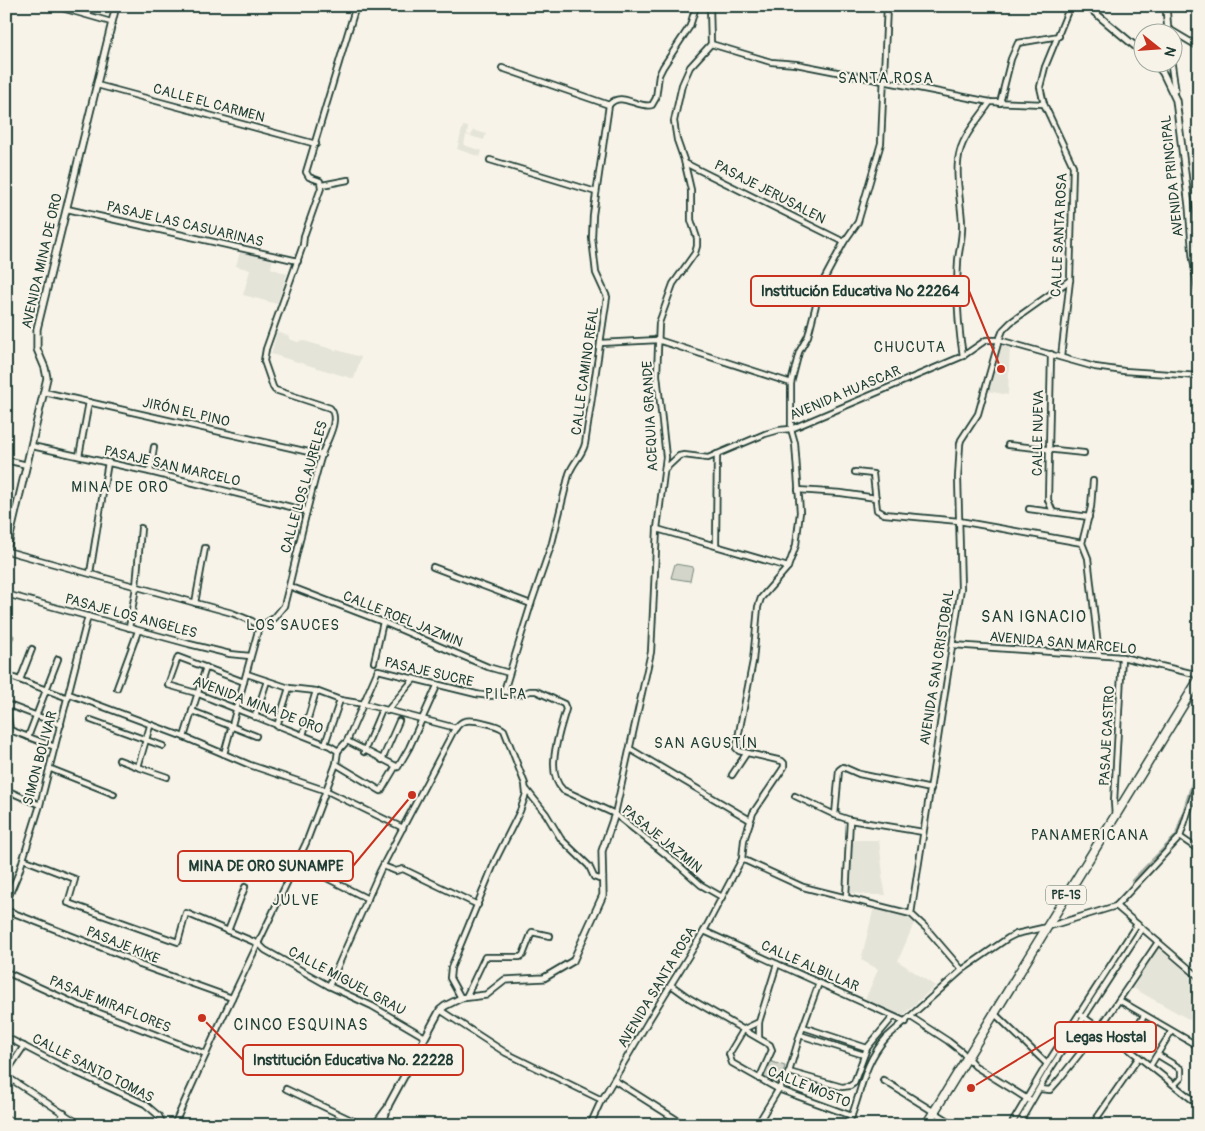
<svg xmlns="http://www.w3.org/2000/svg" width="1205" height="1131" font-family="Pangolin,sans-serif">
<rect width="100%" height="100%" fill="#f7f3e8"/>
<filter id="ink" filterUnits="userSpaceOnUse"><feTurbulence type="fractalNoise" baseFrequency=".02" numOctaves="2"/><feDisplacementMap in="SourceGraphic" scale="10" xChannelSelector="R" yChannelSelector="G"/><feConvolveMatrix kernelMatrix="1 2 1 2 8 2 1 2 1" color-interpolation-filters="sRGB"/></filter>
<g filter="url(#ink)">
<g fill="#e5e4d9">
<path d="M 463,126 L 468,127 L 467,134 L 471,136 L 473,130 L 486,134 L 484,140 L 466,135 L 464,145 L 482,151 L 480,157 L 457,149 Z"/>
<path d="M 243,249 L 273,257 L 271,268 L 287,274 L 277,304 L 243,295 L 250,270 L 236,266 L 240,252 L 242,252 Z"/>
<path d="M 277,332 L 289,336 L 289,339 L 298,342 L 301,340 L 332,349 L 335,351 L 337,350 L 361,357 L 354,379 L 271,354 Z"/>
<path d="M 1002,344 L 1010,346 L 1008,395 L 987,391 L 1000,345 Z"/>
<path d="M 850,840 L 879,840 L 883,874 L 882,875 L 886,895 L 867,895 L 848,892 Z"/>
<path d="M 874,907 L 907,915 L 915,921 L 898,961 L 935,986 L 902,1016 L 865,1000 L 878,969 L 861,960 Z"/>
<path d="M 1158,948 L 1199,983 L 1199,1025 L 1133,988 Z"/>
</g>
<g fill="#d3d5ca" stroke="#79897f">
<path d="M 675,564 L 693,567 L 690,581 L 671,578 Z"/>
<path d="M 769,1061 L 785,1066 L 783,1074 L 776,1086 L 762,1080 Z"/>
</g>
<g fill="none" stroke-linecap="round" stroke-linejoin="round">
<path stroke="#a4ada3" stroke-width="4.5" d="M 1133,881 L 1177,836 L 1199,764"/>
<defs>
<g id="street">
<path d="M 55,6 L 111,22"/>
<path d="M 911,6 L 916,7"/>
<path d="M 1167,28 L 1199,47"/>
<path d="M 711,44 L 771,62 L 796,64 L 990,102 L 1044,104"/>
<path d="M 502,68 L 609,105"/>
<path d="M 97,85 L 316,144"/>
<path d="M 1000,103 L 1011,59 L 1018,43 L 1059,36"/>
<path d="M 609,105 C 621,90 637,109 652,105 L 656,98 L 659,75 L 663,67 L 690,26 L 696,6"/>
<path d="M 490,160 L 596,192"/>
<path d="M 685,163 L 844,242"/>
<path d="M 322,185 L 348,180"/>
<path d="M 67,209 L 298,261"/>
<path d="M 600,343 L 658,340 L 791,383"/>
<path d="M 1051,354 L 1048,500 L 1053,512"/>
<path d="M 963,356 C 958,325 956,293 958,261 C 959,249 963,236 962,223 C 961,201 954,172 960,151 C 965,133 980,118 990,102"/>
<path d="M 1061,357 L 1070,280 L 1073,166 L 1044,104 L 1040,87 L 1045,67 L 1070,6"/>
<path d="M 44,392 L 322,455"/>
<path d="M 1008,445 L 1084,453"/>
<path d="M 32,446 L 150,472 L 307,511"/>
<path d="M 79,456 L 89,402"/>
<path d="M 6,460 L 27,465"/>
<path d="M 665,469 L 679,456 L 684,455 L 708,458 L 765,434 L 779,430 L 791,429 L 963,356 L 986,340 L 999,340 L 1003,330 L 1011,322 L 1070,280"/>
<path d="M 150,472 L 154,447"/>
<path d="M 855,472 L 873,474 L 877,510 L 884,514 L 959,521 L 1082,543"/>
<path d="M 1093,481 L 1091,507 L 1082,543 L 1088,558 L 1099,655"/>
<path d="M 798,490 L 841,493 L 876,498"/>
<path d="M 1029,509 L 1089,517"/>
<path d="M 657,529 L 788,567"/>
<path d="M 716,545 L 717,454"/>
<path d="M 7,551 L 232,613 L 252,621 L 259,627"/>
<path d="M 433,567 L 531,604"/>
<path d="M 90,573 L 108,462"/>
<path d="M 289,586 L 383,622 L 488,667 L 509,673"/>
<path d="M 6,594 L 189,644 L 230,654 L 250,656"/>
<path d="M 195,603 L 205,548"/>
<path d="M 259,627 L 274,618 L 284,606 C 297,556 307,504 322,454 C 326,442 341,419 330,408 L 275,390 L 273,387 L 264,361 L 266,349 L 303,245 L 304,236 L 321,188 L 320,181 L 309,177 L 306,172 L 356,6"/>
<path d="M 129,628 L 136,587 L 141,528"/>
<path d="M 6,635 L 10,637 L 6,646"/>
<path d="M 953,645 L 1122,657 L 1199,675"/>
<path d="M 374,662 L 383,622"/>
<path d="M 247,674 L 289,688 L 316,691 L 340,700 L 364,704 L 456,728"/>
<path d="M 6,675 L 68,698"/>
<path d="M 20,680 L 32,649"/>
<path d="M 244,682 L 178,657 L 168,685 L 196,693 L 330,746 L 338,751"/>
<path d="M 117,688 L 138,631"/>
<path d="M 504,691 L 531,604 L 552,543 L 569,474 C 573,462 582,456 585,444 L 607,297 L 596,273 L 592,238 L 593,215 L 609,105"/>
<path d="M 504,691 L 518,695 L 530,691 L 536,691 L 564,704 L 566,709 C 560,731 544,772 563,790 L 615,814 L 674,861 L 701,885 L 722,897"/>
<path d="M 69,694 L 184,737 L 250,765 L 327,791 L 403,828"/>
<path d="M 6,703 L 10,730 L 55,747"/>
<path d="M 6,704 L 61,725"/>
<path d="M 192,711 L 256,736"/>
<path d="M 387,711 L 414,679"/>
<path d="M 255,717 L 267,681"/>
<path d="M 91,720 L 163,746"/>
<path d="M 150,726 L 138,767 L 167,777"/>
<path d="M 277,726 L 289,688"/>
<path d="M 303,735 L 316,691"/>
<path d="M 28,737 L 58,659"/>
<path d="M 184,737 L 206,667"/>
<path d="M 347,741 L 396,766"/>
<path d="M 325,744 L 340,700"/>
<path d="M 630,749 L 750,820"/>
<path d="M 338,751 L 347,741 L 378,670 L 476,694 C 488,696 494,698 504,691"/>
<path d="M 364,752 L 382,709"/>
<path d="M 224,754 L 259,627"/>
<path d="M 119,760 L 138,767"/>
<path d="M 382,760 L 399,721"/>
<path d="M 336,764 L 381,791 L 396,766 L 398,767 L 409,748 L 437,686"/>
<path d="M 51,769 L 114,794"/>
<path d="M 732,775 L 746,754"/>
<path d="M 526,789 L 546,814 L 561,839 L 589,866 L 594,877 L 599,879 L 603,877"/>
<path d="M 6,790 L 40,805"/>
<path d="M 795,796 L 835,815 L 850,820 L 923,832"/>
<path d="M 615,814 L 651,652 L 657,529 L 666,457 L 657,375 L 659,323 L 673,284 L 695,253 L 697,246 L 697,238 L 691,220 L 691,190 L 684,160 L 677,140 L 674,121 L 682,85 L 690,67 L 711,44 L 710,6"/>
<path d="M 835,815 L 839,770 L 843,767 L 859,774 L 931,789"/>
<path d="M 1115,816 L 1114,802 L 1122,657"/>
<path d="M 1180,837 L 1199,850"/>
<path d="M 23,859 L 75,879 L 68,903 L 178,942 L 186,913 L 259,944 L 265,950 L 329,986 L 372,1006 L 425,1037"/>
<path d="M 742,859 L 803,887 L 911,914 L 926,928 L 962,970"/>
<path d="M 297,863 L 368,899"/>
<path d="M 383,866 L 396,871 L 403,869 L 478,905"/>
<path d="M 846,897 L 850,820"/>
<path d="M 6,903 L 19,872 L 40,805 L 88,616"/>
<path d="M 1116,906 L 1199,977"/>
<path d="M 6,910 L 128,958 L 140,965 L 232,998"/>
<path d="M 911,914 L 961,588 L 958,478 L 960,444 L 961,440 L 978,414 L 999,340 L 1095,367 L 1124,371 L 1199,376"/>
<path d="M 228,931 L 245,887"/>
<path d="M 704,931 L 906,1022"/>
<path d="M 6,972 L 76,1004 L 206,1054"/>
<path d="M 671,985 L 689,998 L 770,1045 L 772,1050 L 759,1079"/>
<path d="M 329,986 L 380,871 L 453,732 C 456,728 459,722 465,721 C 473,719 498,725 504,730 L 525,784 L 526,794 L 520,811 L 496,859 L 451,968 L 450,978 L 461,998"/>
<path d="M 466,997 L 485,957 L 520,957 L 523,955 L 532,932 L 550,936"/>
<path d="M 1119,1000 L 1198,1046"/>
<path d="M 440,1010 L 506,1053 L 602,1100"/>
<path d="M 994,1013 L 1047,1064"/>
<path d="M 1082,1016 L 1125,1046 L 1199,1105"/>
<path d="M 911,1017 L 948,1041 L 962,1052 L 975,1066 L 1029,1100"/>
<path d="M 759,1022 L 744,1029 L 729,1054 L 732,1063 L 778,1089 L 852,1116"/>
<path d="M 803,1027 L 867,1048"/>
<path d="M 800,1035 L 864,1055"/>
<path d="M 6,1037 L 58,1064 L 145,1104 L 159,1116 L 163,1125"/>
<path d="M 759,1038 L 759,1022 L 777,964"/>
<path d="M 1125,1046 L 1144,1016"/>
<path d="M 1158,1055 L 1181,1069 L 1181,1078 L 1174,1085"/>
<path d="M 1150,1066 L 1171,1032"/>
<path d="M 789,1072 L 842,1087 L 850,1086 L 854,1083 L 867,1048 L 893,1017"/>
<path d="M 6,1073 L 24,1046"/>
<path d="M 6,1076 L 81,1125"/>
<path d="M 614,1080 L 685,1125"/>
<path d="M 883,1080 L 955,1125"/>
<path d="M 286,1089 L 362,1125"/>
<path d="M 1040,1089 L 1050,1090 L 1058,1081 L 1100,1028 L 1158,942"/>
<path d="M 6,1118 L 16,1125"/>
<path d="M 57,1125 L 64,1113"/>
<path d="M 174,1125 L 220,1023 L 306,843 L 336,764 L 338,751"/>
<path d="M 590,1125 L 600,1103 L 649,1020 L 704,931 L 742,859 L 744,840 L 753,813 L 784,767 L 784,763 L 782,761 L 739,751 L 736,748 L 753,661 L 758,607 L 761,598 L 788,567 L 796,545 L 800,512 L 795,443 L 791,429 L 791,383 L 799,352 L 808,336 L 821,285 L 844,242 L 858,222 L 881,143 L 887,6"/>
<path d="M 757,1125 L 789,1072 L 800,1035 L 819,983"/>
<path d="M 848,1125 C 862,1093 862,1065 886,1038 L 962,970 L 1008,938 L 1016,934 L 1047,927 L 1116,906 L 1180,837 L 1199,777"/>
<path d="M 1011,1125 L 1047,1064 L 1137,924"/>
<path d="M 1018,1125 L 1051,1068 L 1142,928"/>
<path d="M 1092,1125 L 1139,1057"/>
</g>
<g id="secondary">
<path d="M 1087,6 L 1142,52"/>
<path d="M 1166,6 L 1168,32"/>
<path d="M 1154,62 L 1163,73 L 1176,100 L 1189,206 L 1193,256 L 1199,293"/>
<path d="M 1171,62 L 1175,90"/>
<path d="M 6,553 L 47,378 L 45,368 L 37,349 L 37,329 L 116,6"/>
<path d="M 375,1125 L 386,1110"/>
<path d="M 382,1125 L 389,1104 L 440,1010 L 445,1006 L 461,998 L 486,995 L 505,980 L 544,978 L 573,961 L 603,895 L 602,851 L 615,814"/>
</g>
<path id="highway" d="M 926,1125 L 1199,679"/>
</defs>
<use href="#street" stroke="#1f3d34" stroke-width="8"/>
<use href="#secondary" stroke="#1f3d34" stroke-width="9"/>
<use href="#highway" stroke="#1f3d34" stroke-width="11"/>
<use href="#street" stroke="#f7f3e8" stroke-width="4.5"/>
<use href="#secondary" stroke="#f7f3e8" stroke-width="5.5"/>
<use href="#highway" stroke="#f7f3e8" stroke-width="8"/>
</g>
</g>
<g text-anchor="middle" dominant-baseline="central" stroke-width="4" stroke-linejoin="round" paint-order="stroke">
<rect fill="#f7f3e8" stroke="#60746a" stroke-width="1" x="1046" y="885.5" width="40" height="19" rx="4"/>
<g font-size="12" font-weight="bold" fill="#1f3d34">
<text x="1066" y="895">PE-1S</text>
</g>
<g font-size="14" fill="#1f3d34" stroke="#f7f3e8">
<text transform="translate(209 103) rotate(15)">CALLE EL CARMEN</text>
<text transform="translate(1172 176) rotate(-96)">AVENIDA PRINCIPAL</text>
<text transform="translate(770 192) rotate(27)">PASAJE JERUSALEN</text>
<text transform="translate(185 224) rotate(13)">PASAJE LAS CASUARINAS</text>
<text transform="translate(1059 235) rotate(-87)">CALLE SANTA ROSA</text>
<text transform="translate(42 261) rotate(-77)">AVENIDA MINA DE ORO</text>
<text transform="translate(585 371) rotate(-82)">CALLE CAMINO REAL</text>
<text transform="translate(845 393) rotate(-23)">AVENIDA HUASCAR</text>
<text transform="translate(186 412) rotate(13)">JIRÓN EL PINO</text>
<text transform="translate(650 416) rotate(-93)">ACEQUIA GRANDE</text>
<text transform="translate(1038 433) rotate(-89)">CALLE NUEVA</text>
<text transform="translate(172 466) rotate(13)">PASAJE SAN MARCELO</text>
<text transform="translate(304 487) rotate(-74)">CALLE LOS LAURELES</text>
<text transform="translate(131 616) rotate(15)">PASAJE LOS ANGELES</text>
<text transform="translate(403 619) rotate(22)">CALLE ROEL JAZMIN</text>
<text transform="translate(1063 643) rotate(5)">AVENIDA SAN MARCELO</text>
<text transform="translate(937 667) rotate(-81)">AVENIDA SAN CRISTOBAL</text>
<text transform="translate(429 672) rotate(13)">PASAJE SUCRE</text>
<text transform="translate(258 705) rotate(21)">AVENIDA MINA DE ORO</text>
<text transform="translate(1107 736) rotate(-87)">PASAJE CASTRO</text>
<text transform="translate(40 758) rotate(-75)">SIMON BOLIVAR</text>
<text transform="translate(662 839) rotate(39)">PASAJE JAZMIN</text>
<text transform="translate(123 945) rotate(22)">PASAJE KIKE</text>
<text transform="translate(810 966) rotate(24)">CALLE ALBILLAR</text>
<text transform="translate(347 981) rotate(28)">CALLE MIGUEL GRAU</text>
<text transform="translate(657 987) rotate(-59)">AVENIDA SANTA ROSA</text>
<text transform="translate(110 1004) rotate(22)">PASAJE MIRAFLORES</text>
<text transform="translate(93 1068) rotate(27)">CALLE SANTO TOMAS</text>
<text transform="translate(809 1087) rotate(22)">CALLE MOSTO</text>
</g>
<g font-size="15" letter-spacing="1" fill="#1f3d34" stroke="#f7f3e8">
<text x="886" y="78">SANTA ROSA</text>
<text x="910" y="347">CHUCUTA</text>
<text x="120" y="487">MINA DE ORO</text>
<text x="293" y="625">LOS SAUCES</text>
<text x="506" y="694">PILPA</text>
<text x="706" y="743">SAN AGUSTÍN</text>
<text x="1090" y="835">PANAMERICANA</text>
<text x="296" y="900">JULVE</text>
</g>
<g font-size="16" letter-spacing="1" fill="#1f3d34" stroke="#f7f3e8">
<text x="1034" y="617">SAN IGNACIO</text>
<text x="301" y="1025">CINCO ESQUINAS</text>
</g>
</g>
<path fill="none" stroke="#c8321e" stroke-width="2" d="M1001 369L969 291M412 795L353 866M971 1088L1055 1037M202 1018L243 1060"/>
<g fill="#c8321e" stroke="#f7f3e8" stroke-width="2">
<circle cx="1001" cy="369" r="5"/>
<circle cx="412" cy="795" r="5"/>
<circle cx="971" cy="1088" r="5"/>
<circle cx="202" cy="1018" r="5"/>
</g>
<g fill="#f7f3e8" stroke="#c8321e" stroke-width="2">
<rect x="751" y="276" width="218" height="30" rx="5"/>
<rect x="178" y="851" width="175" height="30" rx="5"/>
<rect x="1055" y="1022" width="101" height="30" rx="5"/>
<rect x="243" y="1045" width="220" height="30" rx="5"/>
</g>
<g font-size="15" text-anchor="middle" font-weight="bold" fill="#1f3d34">
<text x="860" y="296">Institución Educativa Nº 22264</text>
<text x="266" y="871">MINA DE ORO SUNAMPE</text>
<text x="1106" y="1042">Legas Hostal</text>
<text x="353" y="1065">Institución Educativa No. 22228</text>
</g>
<rect width="1205" height="1131" fill="none" stroke="#f7f3e8" stroke-width="25"/>
<rect x="12" y="12" width="1180" height="1106" fill="none" stroke="#1f3d34" stroke-width="2" filter="url(#ink)"/>
<g transform="translate(1158 48) rotate(107)"><circle r="24" fill="#f7f3e8" stroke="#a1aaa0"/>
<path d="M0-4L9 19L0 12L-9 19Z" fill="#c8321e"/>
<text y="-8" font-size="14" font-weight="bold" text-anchor="middle" fill="#1f3d34">N</text>
</g>
</svg>
